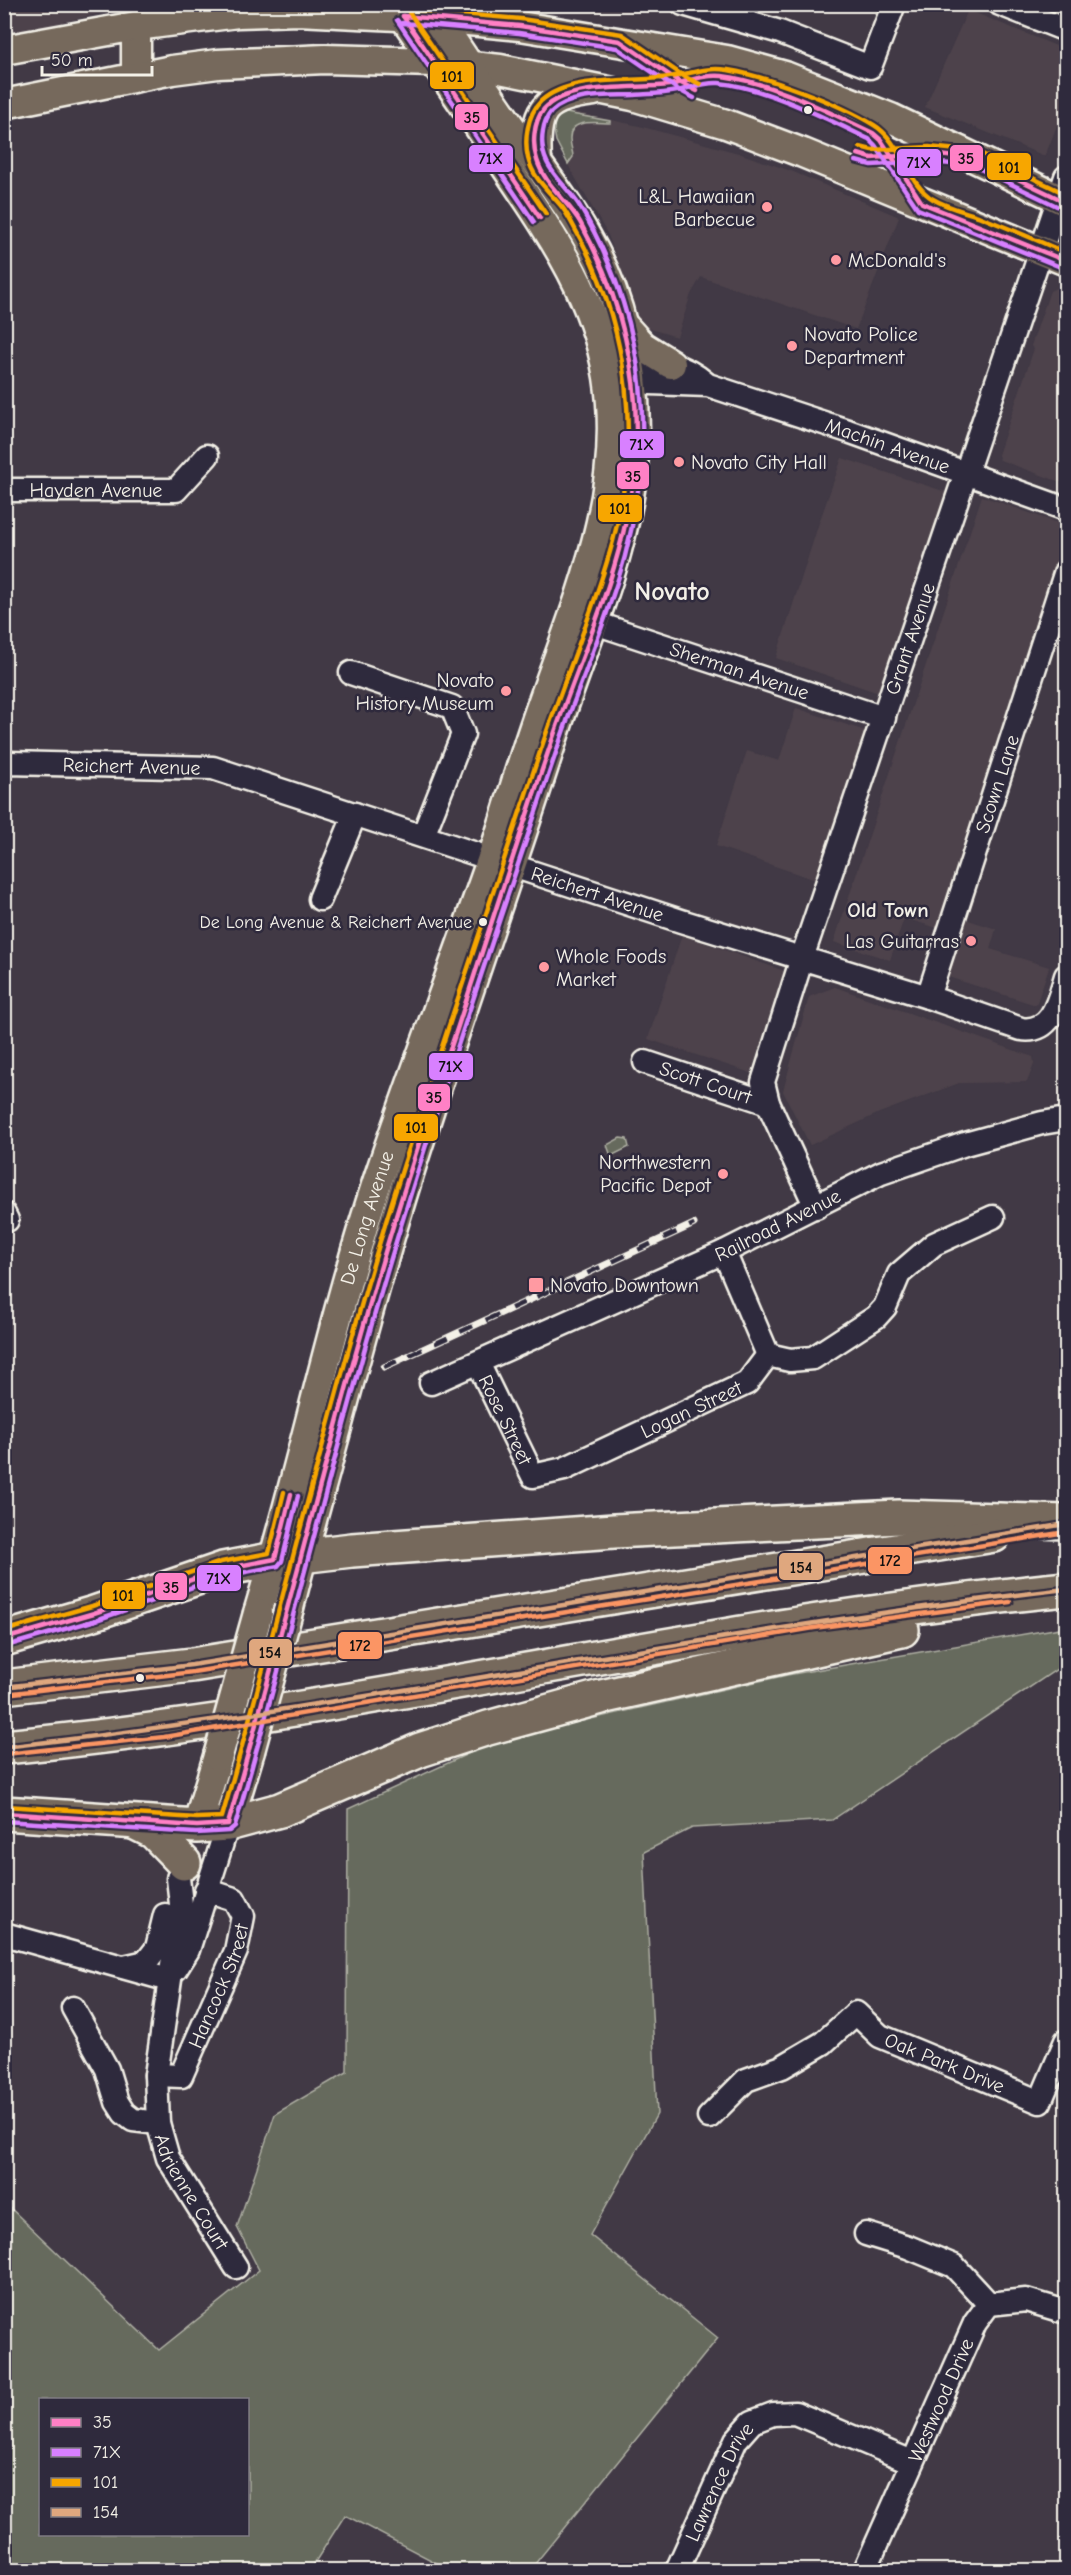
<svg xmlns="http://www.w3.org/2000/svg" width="1071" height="2575" font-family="'Comic Neue',sans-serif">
<rect width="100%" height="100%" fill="#413945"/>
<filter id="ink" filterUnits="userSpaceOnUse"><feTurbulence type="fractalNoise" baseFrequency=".0167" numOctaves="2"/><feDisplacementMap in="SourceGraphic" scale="12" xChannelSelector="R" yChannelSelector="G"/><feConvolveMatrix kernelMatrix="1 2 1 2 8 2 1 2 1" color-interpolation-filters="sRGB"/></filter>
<g filter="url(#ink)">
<g fill="#4e434b">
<path d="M 4,5 L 191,5 L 101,13 L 5,36 Z"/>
<path d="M 968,10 L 1066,50 L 1066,102 L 1045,156 L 925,107 Z"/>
<path d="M 569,111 L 639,126 L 738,153 L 791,171 L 899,217 L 856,329 L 701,277 L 691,294 L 677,337 L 644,327 L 632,310 L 623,275 L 608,235 L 558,147 L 552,127 L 558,115 Z"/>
<path d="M 1056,288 L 1066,292 L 1066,484 L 1000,460 L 998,455 L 1034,349 L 1031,346 L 1050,291 Z"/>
<path d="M 842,458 L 949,493 L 882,694 L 776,658 L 819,523 Z"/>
<path d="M 982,496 L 1066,526 L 1066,544 L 941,929 L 904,918 L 890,960 L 834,942 Z"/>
<path d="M 796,708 L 865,731 L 816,880 L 716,846 L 747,751 L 779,761 Z"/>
<path d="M 959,917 L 996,929 L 990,949 L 1049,967 L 1036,1005 L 939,974 Z"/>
<path d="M 682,935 L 784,971 L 751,1073 L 648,1039 Z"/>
<path d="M 835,987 L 1033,1057 L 1034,1064 L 1027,1082 L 959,1083 L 879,1113 L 810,1145 L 783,1091 L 809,997 Z"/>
</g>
<g fill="#666a5d" stroke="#adaea2" stroke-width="1.5" fill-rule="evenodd">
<path d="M 566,113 L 610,121 L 610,123 C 596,123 570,118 570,138 C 570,145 573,151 573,157 L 568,164 L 556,141 L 553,125 L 558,116 Z"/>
<path d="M 620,1138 L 627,1139 L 629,1147 L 611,1156 L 607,1145 Z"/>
<path d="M 1066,1627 L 1066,1663 L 832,1820 L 692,1828 L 644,1852 L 657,2114 L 590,2235 L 718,2338 L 530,2570 L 450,2570 L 345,2515 L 310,2570 L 5,2570 L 4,2202 L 159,2350 L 259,2270 L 237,2227 L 275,2114 L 347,2072 L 348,1809 L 498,1740 L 787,1675 ZM 40,2400 L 248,2400 L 248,2534 L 40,2534 Z"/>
</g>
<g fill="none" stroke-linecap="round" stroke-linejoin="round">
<defs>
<g id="minor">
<path d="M 683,4 L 780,32 L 870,67 L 894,4"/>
<path d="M 1000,4 L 1066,30"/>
<path id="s1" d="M 708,385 C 687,367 655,352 632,376 L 650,383 L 708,385 L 848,431 L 1066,509"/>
<path id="s2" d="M 4,490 L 176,490 L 207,456"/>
<path id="s3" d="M 595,623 L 884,718"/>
<path d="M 351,673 L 452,707 L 463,734 L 423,836"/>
<path id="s4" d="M 4,765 L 9,763 L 213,768 L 681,921 L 928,997 L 1021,1029 C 1053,1034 1059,999 1066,976"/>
<path d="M 320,899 L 355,814"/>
<path id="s5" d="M 928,997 L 1066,571"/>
<path id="s6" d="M 645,1062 L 768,1103"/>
<path id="s7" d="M 816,1207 L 768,1103 L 763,1082 L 802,958 L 1066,177"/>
<path d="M 4,1214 L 7,1220"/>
<path d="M 724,1252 L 768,1355"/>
<path d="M 768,1355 L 790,1360 L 813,1358 L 876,1317 L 885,1307 L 899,1274 L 934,1244 L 993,1217"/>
<path id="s8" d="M 478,1363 L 533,1476 L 564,1469 L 747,1383 L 768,1355"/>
<path id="s9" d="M 431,1383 L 724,1252 L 881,1173 L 965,1144 L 1042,1123 L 1066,1119"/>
<path id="s10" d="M 178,1878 L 181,1904 L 156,2075 L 158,2123 L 168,2158 L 236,2267"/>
<path d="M 4,1934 L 169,1980"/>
<path d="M 124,1967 L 146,1962 L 157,1948 L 165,1915"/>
<path d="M 176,1969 L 188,1950 L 228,1824"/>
<path d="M 73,2008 L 107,2069 L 117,2102 L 124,2113 L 133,2120 L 158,2123"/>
<path id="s11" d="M 156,2075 L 181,2076 L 236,1951 L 243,1916 L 234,1899 L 206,1890"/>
<path id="s12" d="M 709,2117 L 746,2080 L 782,2067 L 823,2043 L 856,2013 L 880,2036 L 1040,2102 L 1066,2041"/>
<path d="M 866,2234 L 908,2247 L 954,2266 L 989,2304"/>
<path id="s13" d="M 677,2570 L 736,2440 L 752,2422 L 773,2414 L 795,2413 L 912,2462"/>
<path id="s14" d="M 865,2570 L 975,2323 L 989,2304 L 1026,2300 L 1066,2312"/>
</g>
<g id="major">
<path d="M 136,26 L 136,77"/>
<path d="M 4,50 L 136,26 L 238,13 L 298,11 L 437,18 L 520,26 L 727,60 L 785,76 L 891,118 L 1066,202"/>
<path d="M 4,104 L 172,70 L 218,64 L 325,59 L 434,62 L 500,69 L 633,96 L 726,124 L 803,153 L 1066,261"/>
<path d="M 537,162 C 534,111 541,97 594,91"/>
<path d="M 623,325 L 642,346 L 671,364"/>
<path d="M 289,1608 C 302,1555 317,1502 331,1450 C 360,1342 389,1233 424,1127 C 466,996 512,866 554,735 C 602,589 661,487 623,327 C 604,246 557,191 510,126 C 482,86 455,45 428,4"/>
<path id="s15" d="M 258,1613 C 301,1470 331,1322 378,1179 C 414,1072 454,967 491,861 C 507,814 520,767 536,721 C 574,609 627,498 608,377 C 593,289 546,227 498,155 C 464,104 429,54 395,4"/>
<path d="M 228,1824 L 250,1751"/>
<path d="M 197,1826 L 218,1756"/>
</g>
<g id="highway">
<path d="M 4,1639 L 94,1613 L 223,1569 L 275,1559 L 352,1550 L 614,1531 L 899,1517 L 1066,1522"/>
<path d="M 4,1687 L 192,1665 L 994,1535"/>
<path d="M 4,1747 C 361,1713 710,1624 1066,1589"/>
<path d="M 4,1813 L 197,1826 L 228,1824 L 280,1810 L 420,1750 L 488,1728 L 601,1697 L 902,1630"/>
<path d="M 136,1823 L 154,1832 L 184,1863"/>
</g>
</defs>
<use href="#minor" stroke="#f4f1e8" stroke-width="27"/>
<use href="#major" stroke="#f4f1e8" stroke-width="33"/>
<use href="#highway" stroke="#f4f1e8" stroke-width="38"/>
<use href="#minor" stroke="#2f2a3d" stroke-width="22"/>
<use href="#major" stroke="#76695c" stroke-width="28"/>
<use href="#highway" stroke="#76695c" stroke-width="33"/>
<defs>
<path id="rail" d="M 384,1367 L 694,1224"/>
</defs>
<use href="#rail" stroke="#f4f1e8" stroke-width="7"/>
<use href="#rail" stroke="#2f2a3d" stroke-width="4.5" stroke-dasharray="14" stroke-linecap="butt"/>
<defs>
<g id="major-bridge">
<path d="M 250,1751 L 289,1608"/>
<path d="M 218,1756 L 258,1613"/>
</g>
</defs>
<use href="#major-bridge" stroke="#f4f1e8" stroke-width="33" stroke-linecap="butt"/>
<use href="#major-bridge" stroke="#76695c" stroke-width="28"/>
<defs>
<g id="bus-1">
<path d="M 403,16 L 540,218"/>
<path d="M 403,16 L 520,26 L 620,41 L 681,83 L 697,91"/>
<path d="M 858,154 L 871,158 L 929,154 L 976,159 L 1066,202"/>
<path d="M 4,1639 L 94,1613 L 223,1569 L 275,1559 L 291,1494"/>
<path d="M 4,1813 L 197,1826 L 228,1824 C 279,1648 322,1469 373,1293 C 399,1203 428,1114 458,1026 C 490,927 522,827 556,729 C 587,641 628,554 635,460 C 641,376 620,295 580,222 C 568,201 544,184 537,160 C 532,145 533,122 544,109 C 568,82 636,89 669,85 C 687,82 704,74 722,76 C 774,83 826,111 873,133 L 881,140 L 922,203 L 1066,261"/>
</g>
<g id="bus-2">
<path d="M 397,20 L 534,222"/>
<path d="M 402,23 L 519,33 L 617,48 L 677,89 L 694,98"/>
<path d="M 856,161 L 871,165 L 929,162 L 974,166 L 1063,209"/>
<path d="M 6,1646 L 96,1620 L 225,1576 L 278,1566 L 282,1561 L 298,1496"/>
<path d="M 4,1821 L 196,1833 L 229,1831 L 235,1826 C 295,1620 343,1411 407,1206 C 455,1049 508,893 561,738 C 582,677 608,618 625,556 C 651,457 649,357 608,262 C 600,243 590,223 579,205 C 562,180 537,165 543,131 C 544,124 546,118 551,112 C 570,93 610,96 634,95 C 648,94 663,94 677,91 C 690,88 704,82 719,83 C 765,87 827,119 869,139 L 875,145 L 918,209 L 1063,268"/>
</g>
<g id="bus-3">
<path d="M 404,9 L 521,19 L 622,34 L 685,77 L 700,84"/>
<path d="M 409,12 L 546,214"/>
<path d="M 860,147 L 872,150 L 929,147 L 978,152 L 1066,194"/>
<path d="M 4,1631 L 92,1606 L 221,1562 L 269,1553 L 284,1492"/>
<path d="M 5,1806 L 197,1818 L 222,1817 C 281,1613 329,1405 392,1202 C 441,1046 494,890 546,734 C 568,670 595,607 613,541 C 641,438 629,332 580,238 C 574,228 569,216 562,207 C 549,191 533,179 528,158 C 524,140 527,115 541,101 C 570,74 632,83 669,77 C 690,74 707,66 728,70 C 769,77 838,103 874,125 C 901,141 908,185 933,199 C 946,207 963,211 978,216 C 1008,228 1037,240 1066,253"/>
</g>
<g id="bus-4">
<path d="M 4,1687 L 192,1665 L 1066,1524"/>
<path d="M 4,1747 C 360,1707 710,1630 1066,1589"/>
</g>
<g id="bus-5">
<path d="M 5,1694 L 193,1672 L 1066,1532"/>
<path d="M 5,1754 L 164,1737 L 814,1628 L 1010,1602"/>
</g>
</defs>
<use href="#bus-1" stroke="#2f2a3d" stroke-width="9"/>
<use href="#bus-2" stroke="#2f2a3d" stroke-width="9"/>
<use href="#bus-3" stroke="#2f2a3d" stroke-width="9"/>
<use href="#bus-4" stroke="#2f2a3d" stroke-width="9"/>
<use href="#bus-5" stroke="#2f2a3d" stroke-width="9"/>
<use href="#bus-1" stroke="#ff80c5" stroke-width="4.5"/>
<use href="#bus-2" stroke="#d880ff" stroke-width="4.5"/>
<use href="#bus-3" stroke="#f7a600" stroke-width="4.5"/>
<use href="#bus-4" stroke="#dfa77e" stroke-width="4.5"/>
<use href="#bus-5" stroke="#fb9564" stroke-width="4.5"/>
</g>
</g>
<g fill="#f4f1e8" stroke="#2f2a3d" stroke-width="2">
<circle cx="808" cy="110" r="5"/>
<circle cx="483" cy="922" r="5"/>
<circle cx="140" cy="1678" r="5"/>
</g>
<g fill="#ff9aa2" stroke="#2f2a3d" stroke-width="2">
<circle cx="767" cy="207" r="6"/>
<circle cx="836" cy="260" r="6"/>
<circle cx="792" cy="346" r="6"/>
<circle cx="679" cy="462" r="6"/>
<circle cx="506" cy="691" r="6"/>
<circle cx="971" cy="941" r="6"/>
<circle cx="544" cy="967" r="6"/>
<circle cx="723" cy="1174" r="6"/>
<rect x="528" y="1277" width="16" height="16" rx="3"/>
</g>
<g text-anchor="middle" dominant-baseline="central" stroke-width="5" stroke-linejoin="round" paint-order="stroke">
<g font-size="18" fill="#f4f1e8" stroke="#2f2a3d" text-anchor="end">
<text x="472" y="922">De Long Avenue &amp; Reichert Avenue</text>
</g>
<g font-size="20" fill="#f4f1e8" stroke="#2f2a3d" text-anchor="start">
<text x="755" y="196" text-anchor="end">L&amp;L Hawaiian<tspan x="755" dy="23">Barbecue</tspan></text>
<text x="848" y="260">McDonald's</text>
<text x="804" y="334">Novato Police<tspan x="804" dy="23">Department</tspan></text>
<text x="691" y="462">Novato City Hall</text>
<text x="494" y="680" text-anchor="end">Novato<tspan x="494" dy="23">History Museum</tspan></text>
<text x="959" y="941" text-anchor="end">Las Guitarras</text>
<text x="556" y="956">Whole Foods<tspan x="556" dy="23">Market</tspan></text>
<text x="711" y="1162" text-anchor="end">Northwestern<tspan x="711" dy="23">Pacific Depot</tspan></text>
<text x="550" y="1285">Novato Downtown</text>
</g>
<g font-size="20" fill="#f4f1e8" stroke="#2f2a3d">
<text stroke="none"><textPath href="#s1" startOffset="352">Machin Avenue</textPath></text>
<text stroke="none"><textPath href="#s2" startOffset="92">Hayden Avenue</textPath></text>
<text stroke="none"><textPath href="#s7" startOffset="603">Grant Avenue</textPath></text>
<text stroke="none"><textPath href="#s3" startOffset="152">Sherman Avenue</textPath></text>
<text stroke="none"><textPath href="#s4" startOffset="128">Reichert Avenue</textPath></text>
<text stroke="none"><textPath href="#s5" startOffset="224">Scown Lane</textPath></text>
<text stroke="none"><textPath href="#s4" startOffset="614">Reichert Avenue</textPath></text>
<text stroke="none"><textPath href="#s6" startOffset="64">Scott Court</textPath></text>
<text stroke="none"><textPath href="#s15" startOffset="410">De Long Avenue</textPath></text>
<text stroke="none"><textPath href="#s9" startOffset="381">Railroad Avenue</textPath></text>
<text stroke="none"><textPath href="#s8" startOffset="298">Logan Street</textPath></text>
<text stroke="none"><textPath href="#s8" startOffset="63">Rose Street</textPath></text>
<text stroke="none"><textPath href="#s11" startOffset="123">Hancock Street</textPath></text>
<text stroke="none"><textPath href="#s12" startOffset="286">Oak Park Drive</textPath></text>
<text stroke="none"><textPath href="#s10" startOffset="324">Adrienne Court</textPath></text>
<text stroke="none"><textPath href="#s14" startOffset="186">Westwood Drive</textPath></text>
<text stroke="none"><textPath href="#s13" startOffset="98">Lawrence Drive</textPath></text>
</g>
<g font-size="21" font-weight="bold" fill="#f4f1e8" stroke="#2f2a3d">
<text x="888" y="910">Old Town</text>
</g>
<g font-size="26" font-weight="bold" fill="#f4f1e8" stroke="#2f2a3d">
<text x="672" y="592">Novato</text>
</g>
</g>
<g stroke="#2f2a3d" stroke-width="2">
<rect x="429" y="61" width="46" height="29" rx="6" fill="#f7a600"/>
<rect x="454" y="103" width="35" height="28" rx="6" fill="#ff80c5"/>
<rect x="949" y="144" width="35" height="28" rx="6" fill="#ff80c5"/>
<rect x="468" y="144" width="46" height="29" rx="6" fill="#d880ff"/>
<rect x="896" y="148" width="46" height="29" rx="6" fill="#d880ff"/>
<rect x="986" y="152" width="46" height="29" rx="6" fill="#f7a600"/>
<rect x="619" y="430" width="46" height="29" rx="6" fill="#d880ff"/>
<rect x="616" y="461" width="34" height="29" rx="6" fill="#ff80c5"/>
<rect x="597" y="494" width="46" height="29" rx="6" fill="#f7a600"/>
<rect x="428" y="1052" width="46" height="29" rx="6" fill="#d880ff"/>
<rect x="417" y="1083" width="34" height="29" rx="6" fill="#ff80c5"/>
<rect x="393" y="1113" width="46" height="29" rx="6" fill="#f7a600"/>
<rect x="867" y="1546" width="46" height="29" rx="6" fill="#fb9564"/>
<rect x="778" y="1552" width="46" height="29" rx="6" fill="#dfa77e"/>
<rect x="196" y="1564" width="46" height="28" rx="6" fill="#d880ff"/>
<rect x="154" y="1572" width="34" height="29" rx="6" fill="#ff80c5"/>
<rect x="101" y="1581" width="45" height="29" rx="6" fill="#f7a600"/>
<rect x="337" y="1631" width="46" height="29" rx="6" fill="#fb9564"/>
<rect x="248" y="1638" width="45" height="29" rx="6" fill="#dfa77e"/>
</g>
<g font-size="16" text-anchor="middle" font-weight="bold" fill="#111">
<text x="452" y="82">101</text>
<text x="472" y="123">35</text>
<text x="966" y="164">35</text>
<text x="491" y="164">71X</text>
<text x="919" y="168">71X</text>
<text x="1009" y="173">101</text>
<text x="642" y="450">71X</text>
<text x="633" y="482">35</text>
<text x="620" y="514">101</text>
<text x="451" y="1072">71X</text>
<text x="434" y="1103">35</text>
<text x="416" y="1133">101</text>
<text x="890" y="1566">172</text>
<text x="801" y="1573">154</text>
<text x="219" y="1584">71X</text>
<text x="171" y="1593">35</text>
<text x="123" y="1601">101</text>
<text x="360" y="1651">172</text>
<text x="270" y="1658">154</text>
</g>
<rect width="1071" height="2575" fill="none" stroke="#2f2a3d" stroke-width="24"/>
<rect x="12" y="12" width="1047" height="2551" fill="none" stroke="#f4f1e8" stroke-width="2" filter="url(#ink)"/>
<rect x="39" y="2398" width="210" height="138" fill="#2f2a3d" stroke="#7e7a81" stroke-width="1.5"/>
<rect x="51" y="2418" width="30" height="9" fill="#ff80c5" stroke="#7e7a81" stroke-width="1.5"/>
<text x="93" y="2428" font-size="18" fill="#f4f1e8">35</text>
<rect x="51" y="2448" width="30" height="9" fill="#d880ff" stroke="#7e7a81" stroke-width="1.5"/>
<text x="93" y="2458" font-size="18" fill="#f4f1e8">71X</text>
<rect x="51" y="2478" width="30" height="9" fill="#f7a600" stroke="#7e7a81" stroke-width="1.5"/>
<text x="93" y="2488" font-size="18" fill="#f4f1e8">101</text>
<rect x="51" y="2508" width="30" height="9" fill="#dfa77e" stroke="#7e7a81" stroke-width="1.5"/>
<text x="93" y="2518" font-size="18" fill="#f4f1e8">154</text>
<path d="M42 66v9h110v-9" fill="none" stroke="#f4f1e8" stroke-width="3"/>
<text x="51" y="66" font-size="18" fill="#f4f1e8" stroke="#2f2a3d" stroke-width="4.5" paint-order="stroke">50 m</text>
</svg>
